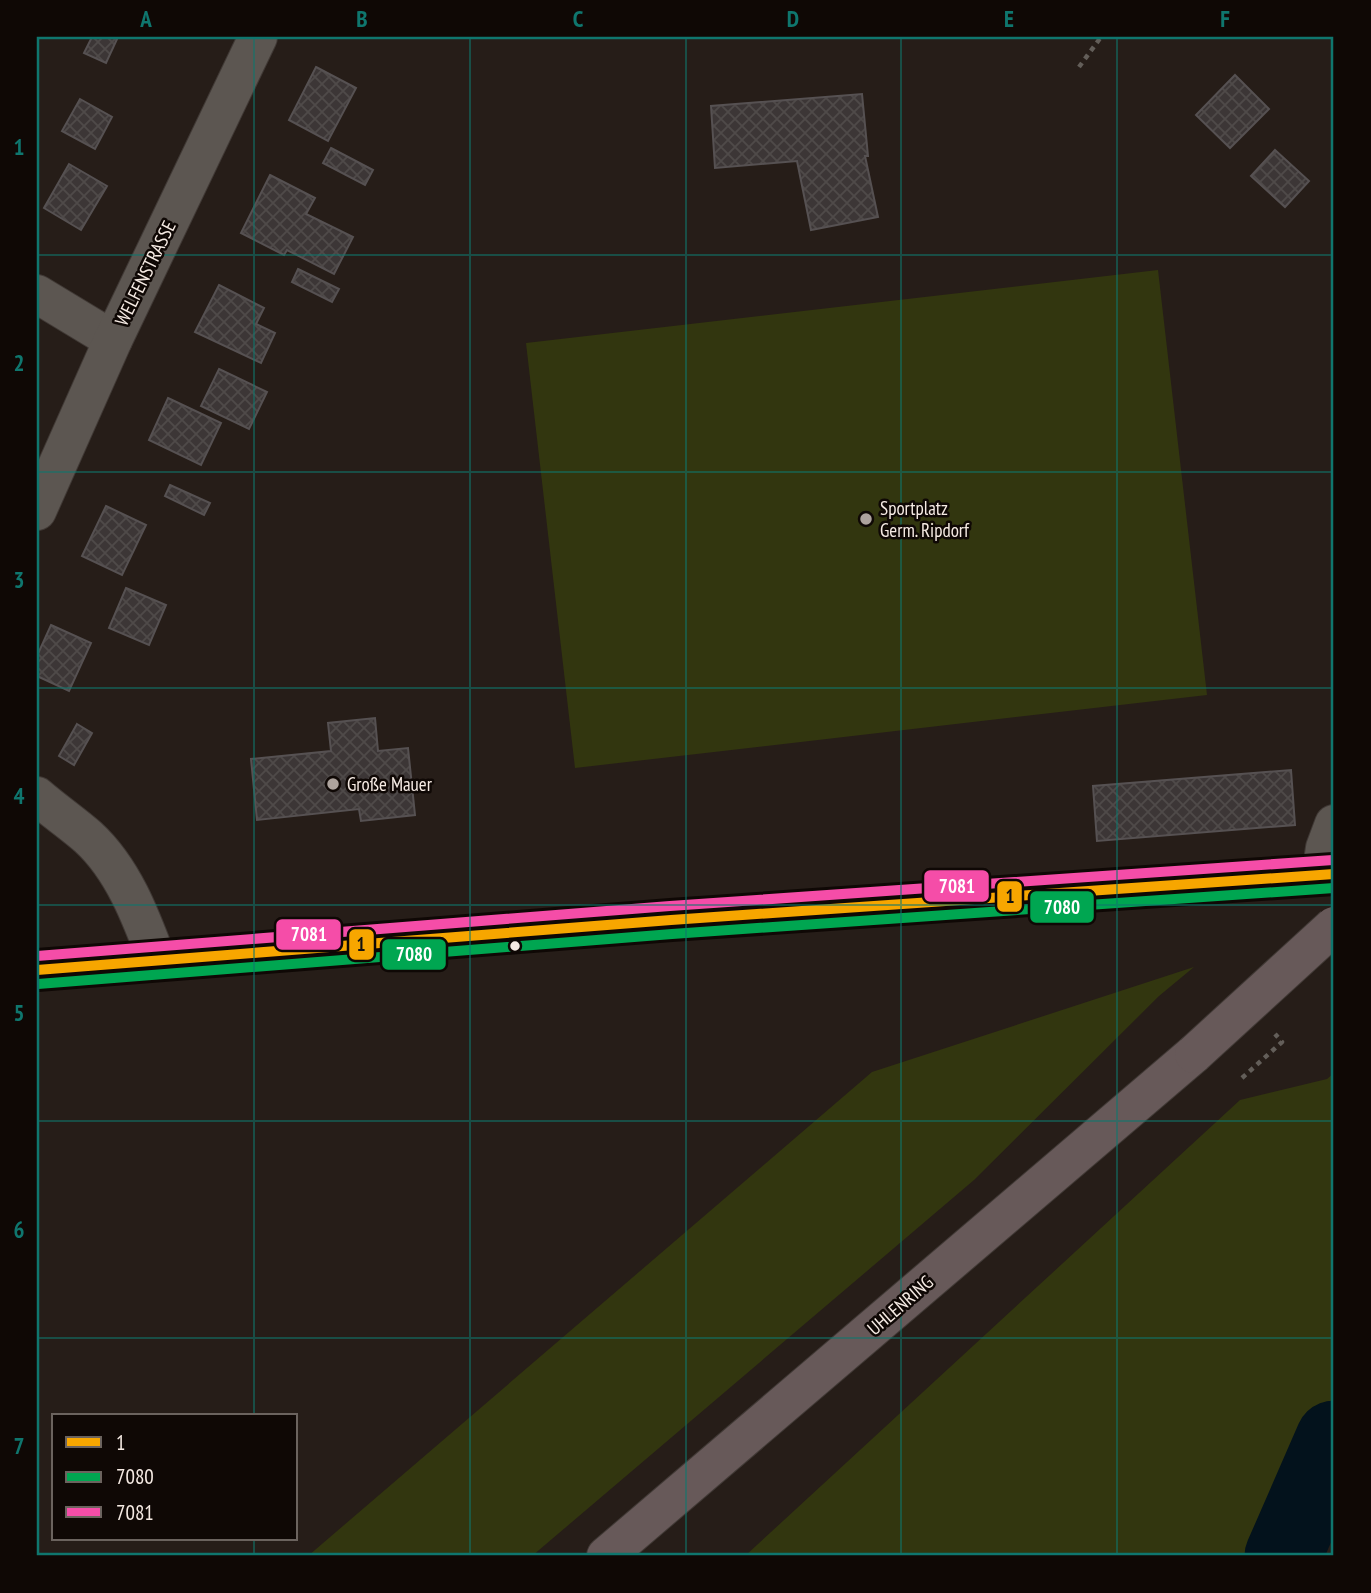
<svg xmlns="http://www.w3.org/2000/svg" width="1371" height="1593" font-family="'PT Sans Narrow',sans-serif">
<defs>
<pattern id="building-cross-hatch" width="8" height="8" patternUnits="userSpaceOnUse" patternTransform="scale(1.75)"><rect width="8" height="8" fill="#3c3636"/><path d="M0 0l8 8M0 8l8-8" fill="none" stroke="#4f4a49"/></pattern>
</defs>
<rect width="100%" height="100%" fill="#261d18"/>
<g fill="#32360f">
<path d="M 1158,270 L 1207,695 L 575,768 L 526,343 Z"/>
<path d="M 1194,967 L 1159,996 L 974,1180 L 532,1556 L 308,1556 L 872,1072 Z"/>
<path d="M 1334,1073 L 1334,1412 L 1270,1556 L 745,1556 L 1240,1100 L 1327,1079 Z"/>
</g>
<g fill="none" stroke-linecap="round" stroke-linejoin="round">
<path stroke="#03121c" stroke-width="77" d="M 1283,1556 L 1334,1439"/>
</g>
<g fill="url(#building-cross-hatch)" stroke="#565152" stroke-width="2">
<path d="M 92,37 L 118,37 L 106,63 L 84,53 Z"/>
<path d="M 316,67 L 356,88 L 328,141 L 289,120 Z"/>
<path d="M 1235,75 L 1269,109 L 1230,148 L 1196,115 Z"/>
<path d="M 862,94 L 868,156 L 865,156 L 878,217 L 811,230 L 797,161 L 715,168 L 711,106 Z"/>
<path d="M 80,99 L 112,117 L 95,149 L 62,131 Z"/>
<path d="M 331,148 L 373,170 L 365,185 L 323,163 Z"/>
<path d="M 1275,150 L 1309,181 L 1285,207 L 1251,176 Z"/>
<path d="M 69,164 L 107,186 L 81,230 L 44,208 Z"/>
<path d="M 270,175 L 315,198 L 306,214 L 353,237 L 334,274 L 287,250 L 284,255 L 241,233 Z"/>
<path d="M 298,269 L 339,289 L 332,302 L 292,282 Z"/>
<path d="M 219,285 L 264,308 L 256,324 L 275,333 L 261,363 L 195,332 Z"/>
<path d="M 219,369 L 267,392 L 249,429 L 201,406 Z"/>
<path d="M 168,398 L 221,423 L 201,465 L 149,440 Z"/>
<path d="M 170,485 L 210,503 L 204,515 L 165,496 Z"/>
<path d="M 106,506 L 146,525 L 122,575 L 82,556 Z"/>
<path d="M 126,588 L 166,605 L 149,645 L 109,628 Z"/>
<path d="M 51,625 L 91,643 L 69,691 L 37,676 L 37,656 Z"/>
<path d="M 375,718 L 378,751 L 408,748 L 415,815 L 361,821 L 359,809 L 257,820 L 251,759 L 331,751 L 328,723 Z"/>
<path d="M 77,724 L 92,733 L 74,765 L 59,756 Z"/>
<path d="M 1291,770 L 1295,825 L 1097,841 L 1093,786 Z"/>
</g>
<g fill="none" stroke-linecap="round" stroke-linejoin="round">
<defs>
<g id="street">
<path d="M 37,294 L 113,340"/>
<path d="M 37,511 L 113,340 L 258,37"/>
<path d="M 37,796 C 53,810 72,823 88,837 C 123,869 141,917 157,960"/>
<path d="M 1321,875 L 1325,848 L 1334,824"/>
<path d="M 37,970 L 671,920 L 1334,874"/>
</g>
<path id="highway" d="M 606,1556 L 1194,1054"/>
</defs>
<use href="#street" stroke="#403935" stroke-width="40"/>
<use href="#highway" stroke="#403935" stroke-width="40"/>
<g stroke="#635e59" stroke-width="4.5" stroke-dasharray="5 5" stroke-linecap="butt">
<path d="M 1079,67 L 1101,37"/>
<path d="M 1242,1078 L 1282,1042 L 1275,1034"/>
</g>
<use href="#street" stroke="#5c5651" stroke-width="38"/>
<use href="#highway" stroke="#675959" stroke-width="38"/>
<defs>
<path id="highway-bridge" d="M 1194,1054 L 1334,926"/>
</defs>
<use href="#highway-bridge" stroke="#403935" stroke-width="40" stroke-linecap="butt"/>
<use href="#highway-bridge" stroke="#675959" stroke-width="38"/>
<defs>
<path id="bus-1" d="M 37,970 L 671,920 L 1334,874"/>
<path id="bus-2" d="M 38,984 L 672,934 L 1334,888"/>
<path id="bus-3" d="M 37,956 L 670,906 L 1333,860"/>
</defs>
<use href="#bus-1" stroke="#0f0805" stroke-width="16"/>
<use href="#bus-2" stroke="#0f0805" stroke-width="16"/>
<use href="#bus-3" stroke="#0f0805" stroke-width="16"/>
<use href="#bus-1" stroke="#f7a600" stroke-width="10"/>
<use href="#bus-2" stroke="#00a651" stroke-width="10"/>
<use href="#bus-3" stroke="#f54da8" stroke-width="10"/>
</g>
<path fill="none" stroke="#0f766e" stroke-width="2" stroke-opacity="0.55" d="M 254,37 L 254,1416M 470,37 L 470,1556M 686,37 L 686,1556M 901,37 L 901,1556M 1117,37 L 1117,1556M 37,255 L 1334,255M 37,472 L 1334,472M 37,688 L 1334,688M 37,905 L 1334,905M 37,1121 L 1334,1121M 37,1338 L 1334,1338M 254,1539 L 254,1556"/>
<g fill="#ada39d" stroke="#0f0805" stroke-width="2.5">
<circle cx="866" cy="519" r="7"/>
<circle cx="333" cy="784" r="7"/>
</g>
<circle fill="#f6ebe4" stroke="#0f0805" stroke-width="2.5" cx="515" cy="946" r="6"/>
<g text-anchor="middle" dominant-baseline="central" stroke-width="5" stroke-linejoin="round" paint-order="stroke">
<g font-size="19" fill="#f6ebe4" stroke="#0f0805">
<text transform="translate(145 273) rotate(-64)">WELFENSTRASSE</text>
<text transform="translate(900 1305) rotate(-41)">UHLENRING</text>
</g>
<g font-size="19" fill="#f6ebe4" stroke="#0f0805" text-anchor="start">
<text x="880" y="508">Sportplatz<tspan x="880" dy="22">Germ. Ripdorf</tspan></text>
<text x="347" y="784">Große Mauer</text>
</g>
</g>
<g stroke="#0f0805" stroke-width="2.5">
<rect x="923" y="869" width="67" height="34" rx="7" fill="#f54da8"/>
<rect x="996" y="880" width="27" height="33" rx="7" fill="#f7a600"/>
<rect x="1029" y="890" width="66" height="34" rx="7" fill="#00a651"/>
<rect x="275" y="918" width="67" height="33" rx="7" fill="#f54da8"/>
<rect x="348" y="928" width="27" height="33" rx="7" fill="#f7a600"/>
<rect x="381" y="938" width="66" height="33" rx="7" fill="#00a651"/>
</g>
<g font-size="19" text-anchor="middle" font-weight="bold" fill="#fff">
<text x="957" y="893">7081</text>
<text x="1062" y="914">7080</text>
<text x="309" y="941">7081</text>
<text x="414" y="961">7080</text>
</g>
<g font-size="19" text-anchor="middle" font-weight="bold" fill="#111">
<text x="1010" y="903">1</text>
<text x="361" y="951">1</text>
</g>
<rect width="1371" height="1593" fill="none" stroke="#0f0805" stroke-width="77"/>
<rect x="52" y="1414" width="245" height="126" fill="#0f0805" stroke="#6b635e" stroke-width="2"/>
<rect x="66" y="1437" width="35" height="10" fill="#f7a600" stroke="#6b635e" stroke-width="2"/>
<text x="116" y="1450" font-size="21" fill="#f6ebe4">1</text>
<rect x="66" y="1472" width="35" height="10" fill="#00a651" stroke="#6b635e" stroke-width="2"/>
<text x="116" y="1484" font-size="21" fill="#f6ebe4">7080</text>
<rect x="66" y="1507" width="35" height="10" fill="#f54da8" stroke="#6b635e" stroke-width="2"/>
<text x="116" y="1520" font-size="21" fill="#f6ebe4">7081</text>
<rect x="38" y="38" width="1294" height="1516" fill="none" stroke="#0f766e" stroke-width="2.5"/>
<g font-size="23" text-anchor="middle" font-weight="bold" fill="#0f766e">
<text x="146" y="27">A</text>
<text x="362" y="27">B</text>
<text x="578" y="27">C</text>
<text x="793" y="27">D</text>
<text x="1009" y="27">E</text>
<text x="1225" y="27">F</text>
<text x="19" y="155">1</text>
<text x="19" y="371">2</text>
<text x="19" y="588">3</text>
<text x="19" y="804">4</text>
<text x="19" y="1021">5</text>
<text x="19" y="1238">6</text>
<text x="19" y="1454">7</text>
</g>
</svg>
